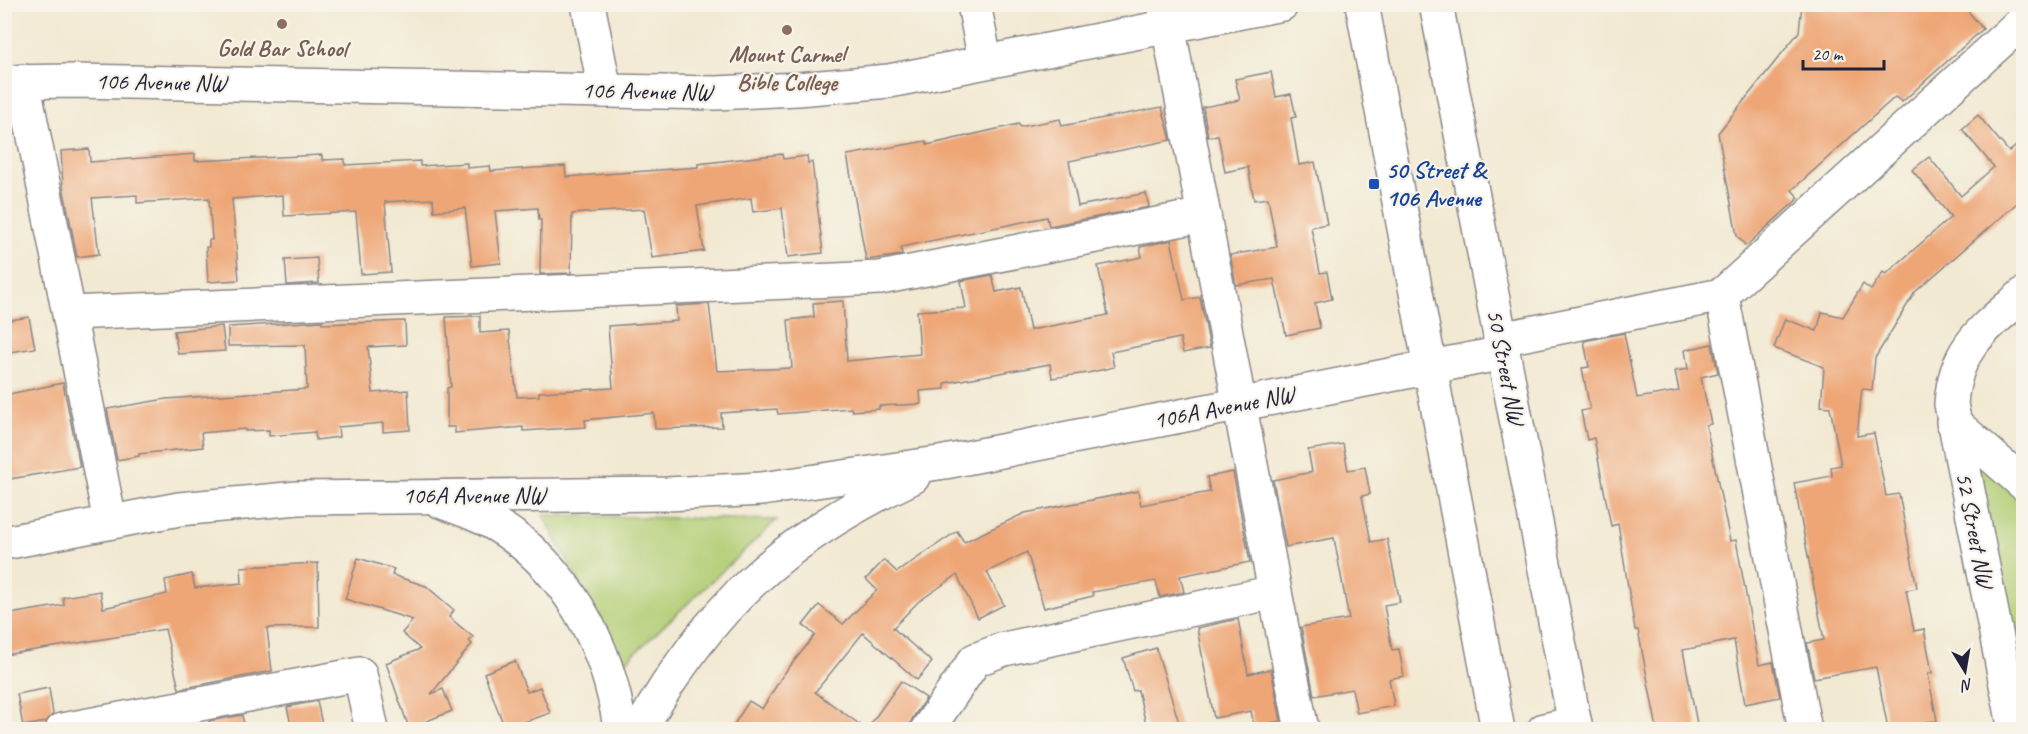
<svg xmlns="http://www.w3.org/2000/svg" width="2028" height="734" font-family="Caveat,sans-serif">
<rect width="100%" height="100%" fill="#f7f3e8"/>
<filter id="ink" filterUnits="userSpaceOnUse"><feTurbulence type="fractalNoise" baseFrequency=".0167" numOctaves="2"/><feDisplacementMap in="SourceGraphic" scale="12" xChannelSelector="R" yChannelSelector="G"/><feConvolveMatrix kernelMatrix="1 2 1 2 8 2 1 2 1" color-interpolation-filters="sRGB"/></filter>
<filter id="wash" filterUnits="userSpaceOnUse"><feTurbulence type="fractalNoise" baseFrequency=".008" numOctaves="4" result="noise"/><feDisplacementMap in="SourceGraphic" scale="24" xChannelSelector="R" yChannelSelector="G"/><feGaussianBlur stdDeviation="1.35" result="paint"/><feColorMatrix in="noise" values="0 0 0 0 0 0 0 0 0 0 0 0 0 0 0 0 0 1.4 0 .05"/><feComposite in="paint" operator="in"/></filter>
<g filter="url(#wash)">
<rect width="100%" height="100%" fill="#f2e9d2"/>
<g fill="#b1cd73" stroke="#6a7857" stroke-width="1.5">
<path d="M 1953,422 L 2023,484 L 2023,729 Z"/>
<path d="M 543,515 L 777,520 L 623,664 Z"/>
</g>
<g id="blocks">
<g fill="#eea676">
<path d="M 1802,4 L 1962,4 L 1983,29 L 1902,102 L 1895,97 L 1792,190 L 1799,198 L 1746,246 L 1737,236 L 1718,133 L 1799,32 Z"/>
<path d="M 1271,72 L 1276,97 L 1291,94 L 1296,117 L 1291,118 L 1299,165 L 1315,162 L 1327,224 L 1311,227 L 1320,273 L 1327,272 L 1332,299 L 1315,303 L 1320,328 L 1286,335 L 1274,279 L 1236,285 L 1230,255 L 1277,247 L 1268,198 L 1254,200 L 1248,167 L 1225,172 L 1218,135 L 1208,137 L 1203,107 L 1240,100 L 1235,79 Z"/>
<path d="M 1162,107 L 1171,140 L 1069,161 L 1078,206 L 1146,193 L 1149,207 L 1049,226 L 1047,217 L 901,247 L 902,255 L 866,260 L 847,155 L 926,141 L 927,145 L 1019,124 L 1020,127 L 1060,119 L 1062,126 Z"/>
<path d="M 1978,115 L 2009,152 L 2024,139 L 2024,197 L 1915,292 L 1875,358 L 1872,390 L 1862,389 L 1857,436 L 1874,433 L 1886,496 L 1899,494 L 1917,588 L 1906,590 L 1914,631 L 1924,629 L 1932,673 L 1928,674 L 1937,721 L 1926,722 L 1928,729 L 1888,729 L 1876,667 L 1814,678 L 1807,643 L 1824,640 L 1794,483 L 1832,476 L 1831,467 L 1841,465 L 1830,407 L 1821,406 L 1824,367 L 1774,348 L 1785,319 L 1817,331 L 1822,312 L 1843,317 L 1863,284 L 1871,290 L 1883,272 L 1886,274 L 1951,217 L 1912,170 L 1929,157 L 1961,196 L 1994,167 L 1962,129 Z"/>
<path d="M 89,149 L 90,162 L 195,154 L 195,161 L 322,155 L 322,160 L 345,159 L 345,165 L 420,161 L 420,166 L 467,163 L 467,168 L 490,166 L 491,171 L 565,166 L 566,177 L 698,167 L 698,164 L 782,154 L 783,159 L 807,156 L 808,163 L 812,162 L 823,253 L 788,257 L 782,208 L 753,212 L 751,198 L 697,206 L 704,251 L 652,258 L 644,209 L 572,214 L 571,273 L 540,274 L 541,220 L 539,220 L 538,208 L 495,211 L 501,263 L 472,266 L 465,208 L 434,211 L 433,199 L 385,202 L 391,272 L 361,274 L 356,212 L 284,216 L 283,195 L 232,199 L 239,280 L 208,282 L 206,247 L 209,247 L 209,240 L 212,240 L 209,198 L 137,203 L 137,195 L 92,198 L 99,254 L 77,257 L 63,186 L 61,151 Z"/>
<path d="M 1171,240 L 1184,300 L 1200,297 L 1210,348 L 1183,353 L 1180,338 L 1111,352 L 1114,367 L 1088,373 L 1052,378 L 1050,364 L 945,383 L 945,389 L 920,391 L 921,404 L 879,406 L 879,409 L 852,411 L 851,408 L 778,414 L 777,409 L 721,413 L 722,427 L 655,429 L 654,413 L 585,420 L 586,427 L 523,431 L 523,427 L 455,433 L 455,427 L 447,427 L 447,388 L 451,387 L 446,317 L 480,316 L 480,333 L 509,331 L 517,397 L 539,396 L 539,392 L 613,388 L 608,326 L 677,321 L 676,306 L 709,304 L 717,371 L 792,368 L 788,320 L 814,317 L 813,303 L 843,301 L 847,361 L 920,354 L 917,311 L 966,308 L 961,281 L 992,275 L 996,292 L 1021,287 L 1030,330 L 1108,315 L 1098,266 L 1142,257 L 1140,247 Z"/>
<path d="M 317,258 L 319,283 L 287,285 L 285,260 Z"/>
<path d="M 29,317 L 35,348 L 4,353 L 4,321 Z"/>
<path d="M 322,321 L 322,324 L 405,321 L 406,345 L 368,347 L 373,393 L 408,390 L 410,430 L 383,432 L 383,423 L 338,427 L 339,437 L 316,440 L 315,432 L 269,436 L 269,430 L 245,431 L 245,429 L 201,433 L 203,447 L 139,454 L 139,456 L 117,460 L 107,409 L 166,399 L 307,389 L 305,345 L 228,346 L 228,327 Z"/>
<path d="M 222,326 L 225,351 L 178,354 L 174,331 Z"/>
<path d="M 1624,333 L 1637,398 L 1679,391 L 1675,371 L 1688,369 L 1685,350 L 1712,344 L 1718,373 L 1701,377 L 1711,424 L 1706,425 L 1730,541 L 1736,540 L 1759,665 L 1773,662 L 1780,697 L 1745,704 L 1734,640 L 1683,650 L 1698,729 L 1657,729 L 1638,630 L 1635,630 L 1618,524 L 1611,526 L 1594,438 L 1587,440 L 1581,411 L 1590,409 L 1582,368 L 1589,367 L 1584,341 Z"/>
<path d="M 63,383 L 80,467 L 4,480 L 4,395 Z"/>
<path d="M 1343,444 L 1348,470 L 1365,467 L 1370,494 L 1362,496 L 1371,542 L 1387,539 L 1400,602 L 1384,605 L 1392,650 L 1399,649 L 1404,676 L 1389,679 L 1394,706 L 1357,713 L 1352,689 L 1314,696 L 1301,627 L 1349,619 L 1334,538 L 1286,547 L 1273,480 L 1312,472 L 1308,450 Z"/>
<path d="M 1233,472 L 1250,562 L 1180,576 L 1184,592 L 1160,597 L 1156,581 L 1092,592 L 1093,596 L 1044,608 L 1027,552 L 987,572 L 1004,605 L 978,618 L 957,575 L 918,602 L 893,628 L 932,662 L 917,680 L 863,633 L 815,692 L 866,729 L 731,729 L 749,701 L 762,709 L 783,675 L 815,635 L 803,625 L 819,605 L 843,624 L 877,590 L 866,579 L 884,560 L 897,572 L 957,531 L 964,542 L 1025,513 L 1138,491 L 1141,505 L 1183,497 L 1210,492 L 1207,477 Z"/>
<path d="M 358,558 L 394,569 L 392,575 L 426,586 L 454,610 L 449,617 L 473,637 L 469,641 L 472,644 L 431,694 L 443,689 L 452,711 L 409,728 L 386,663 L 420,649 L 402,633 L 413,620 L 345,599 Z"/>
<path d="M 318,563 L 319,627 L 267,628 L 272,671 L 179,689 L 165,629 L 4,655 L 4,615 L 64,605 L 63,597 L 100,591 L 103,608 L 167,594 L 165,580 L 192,574 L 195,588 L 242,583 L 241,567 Z"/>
<path d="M 1238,619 L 1248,674 L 1271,669 L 1281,721 L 1254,726 L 1251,711 L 1214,718 L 1197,628 Z"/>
<path d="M 1156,648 L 1181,729 L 1147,729 L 1138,690 L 1133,691 L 1123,658 Z"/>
<path d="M 515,661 L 527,692 L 540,687 L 550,713 L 505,729 L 484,673 Z"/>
<path d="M 901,681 L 926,698 L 912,719 L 908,729 L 867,729 Z"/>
<path d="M 49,688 L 53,714 L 46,722 L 23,726 L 17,694 Z"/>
<path d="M 317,701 L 323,729 L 292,729 L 287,707 Z"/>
<path d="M 242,715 L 245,729 L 211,729 L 209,721 Z"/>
</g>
</g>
</g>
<g filter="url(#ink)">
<use href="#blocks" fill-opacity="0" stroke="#8a8686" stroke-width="1.5"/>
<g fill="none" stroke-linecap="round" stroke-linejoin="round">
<defs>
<g id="minor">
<path d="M 588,4 L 605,91"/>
<path d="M 974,4 L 985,61"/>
<path d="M 1362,4 L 1498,730"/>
<path d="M 1436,4 L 1576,730"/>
<path d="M 23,81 L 110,522"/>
<path d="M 4,82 L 74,81 L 716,93 L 798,89 L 889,81 L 1282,4"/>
<path d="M 1722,295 L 1805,730"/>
<path d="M 70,313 L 880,278 L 1204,215"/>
<path d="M 1500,339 L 1722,295 L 2024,20"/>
<path d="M 1953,422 L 2024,484"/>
<path d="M 440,501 C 455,507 472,512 487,520 C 563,560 610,646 620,730"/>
<path d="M 4,543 L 179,509 L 298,498 L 667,494 L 762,489 L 945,462 L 1503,353"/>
<path d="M 1275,592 L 1302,730"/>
<path d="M 62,730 L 360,674 L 372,730"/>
<path d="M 640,730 C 710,605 784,538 913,477"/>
<path d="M 927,730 L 975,660 L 1004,649 L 1275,592 L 1164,4"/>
<path d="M 1544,730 L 1575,723"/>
<path d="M 2015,730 L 1951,404 C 1955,347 1984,329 2024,294"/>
</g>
</defs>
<use href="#minor" stroke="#8a8686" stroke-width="36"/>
<use href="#minor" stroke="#fff" stroke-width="33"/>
</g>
</g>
<g fill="#8d6e63" stroke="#f7f3e8" stroke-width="2">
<circle cx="282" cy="24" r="6"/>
<circle cx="787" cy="30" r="6"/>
</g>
<rect fill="#1a4fb4" stroke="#f7f3e8" stroke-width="2" x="1368" y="178" width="12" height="12" rx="3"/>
<g text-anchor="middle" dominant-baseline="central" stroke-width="4.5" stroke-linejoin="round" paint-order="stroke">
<g font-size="24" font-weight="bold" fill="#785e54" stroke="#f7f3e8">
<text x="282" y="48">Gold Bar School</text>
<text x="787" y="54">Mount Carmel<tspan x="787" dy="28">Bible College</tspan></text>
</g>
<g font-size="24" fill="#22223b" stroke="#f7f3e8">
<text transform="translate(161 82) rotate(1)">106 Avenue NW</text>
<text transform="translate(647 91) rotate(1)">106 Avenue NW</text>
<text transform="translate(1506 367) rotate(79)">50 Street NW</text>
<text transform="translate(1224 407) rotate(-11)">106A Avenue NW</text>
<text x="474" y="495">106A Avenue NW</text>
<text transform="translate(1975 530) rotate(79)">52 Street NW</text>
</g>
<g font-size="24" font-weight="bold" fill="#164399" stroke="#f7f3e8" text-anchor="start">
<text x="1386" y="170">50 Street &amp;<tspan x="1386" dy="28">106 Avenue</tspan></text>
</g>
</g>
<rect width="2028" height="734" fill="none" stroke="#f7f3e8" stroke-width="24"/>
<g transform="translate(1965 671) rotate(169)" stroke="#f7f3e8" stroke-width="4.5" paint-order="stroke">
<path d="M0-4.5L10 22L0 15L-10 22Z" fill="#22223b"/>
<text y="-9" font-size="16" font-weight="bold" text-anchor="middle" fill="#22223b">N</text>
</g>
<path d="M1803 60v9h81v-9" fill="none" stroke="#22223b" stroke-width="3"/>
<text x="1812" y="60" font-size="18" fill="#22223b" stroke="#f7f3e8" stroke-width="4.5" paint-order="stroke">20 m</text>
</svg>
